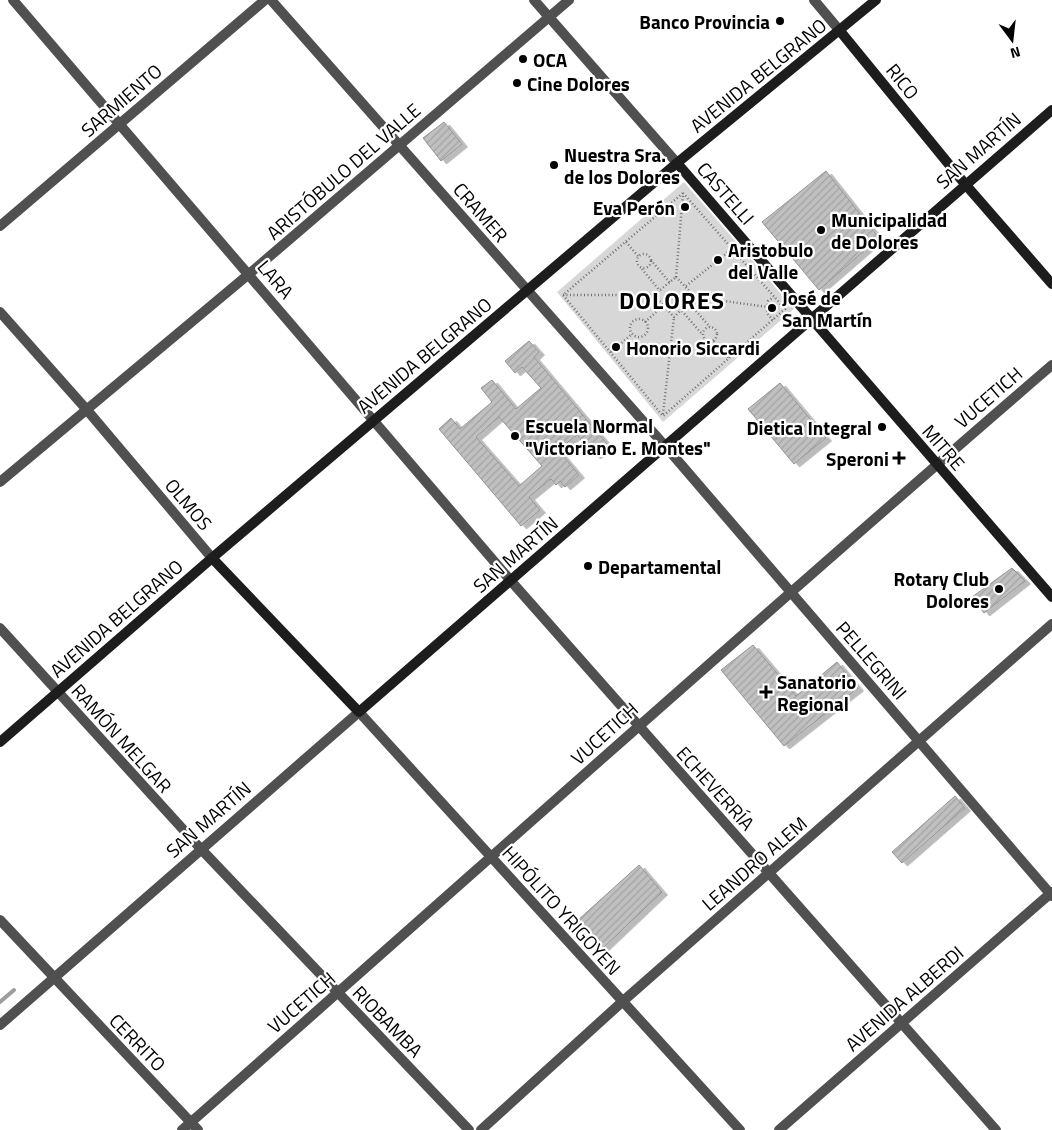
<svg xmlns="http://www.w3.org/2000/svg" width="1052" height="1130" font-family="'Titillium Web',sans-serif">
<defs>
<pattern id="building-hatch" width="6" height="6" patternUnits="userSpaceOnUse" patternTransform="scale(1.25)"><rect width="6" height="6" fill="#c0c0c0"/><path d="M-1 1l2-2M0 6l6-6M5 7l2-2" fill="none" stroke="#a3a3a3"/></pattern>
<filter id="shadow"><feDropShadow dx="5.5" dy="3" stdDeviation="0" flood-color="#0004"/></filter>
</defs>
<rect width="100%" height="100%" fill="#fff"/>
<path fill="#d7d7d7" d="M 684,182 L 794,309 L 663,422 L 557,292 Z"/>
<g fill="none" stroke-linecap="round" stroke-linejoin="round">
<path stroke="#9e9e9e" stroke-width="4" d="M 0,1002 L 14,990"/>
</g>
<g fill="url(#building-hatch)" stroke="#949494" fill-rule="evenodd" filter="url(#shadow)">
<path d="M 444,122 L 462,144 L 441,161 L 423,138 Z"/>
<path d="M 826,171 L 879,238 L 819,290 L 762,222 Z"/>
<path d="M 529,341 L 539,352 L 534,357 L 608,445 L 595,456 L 577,435 L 558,450 L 579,475 L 565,487 L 560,481 L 556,485 L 551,479 L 529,497 L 540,510 L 521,526 L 439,429 L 451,418 L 460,429 L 492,402 L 481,388 L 492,380 L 516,409 L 541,388 L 522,367 L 515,373 L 505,361 ZM 499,417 L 542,466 L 519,486 L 476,437 Z"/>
<path d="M 780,383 L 826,438 L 794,464 L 748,409 Z"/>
<path d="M 1012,568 L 1025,581 L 984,613 L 972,597 Z"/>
<path d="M 753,645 L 796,696 L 837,662 L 858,688 L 784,746 L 721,670 Z"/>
<path d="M 955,796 L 965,808 L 902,863 L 892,852 Z"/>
<path d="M 639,865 L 662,892 L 601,950 L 577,921 Z"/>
</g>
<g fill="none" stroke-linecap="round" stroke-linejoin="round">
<g stroke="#727272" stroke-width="2.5" stroke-dasharray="1 2.5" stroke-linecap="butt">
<path d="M 683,193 L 785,309 L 663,416 L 563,295 Z"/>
<path d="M 626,242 L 638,256"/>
<circle cx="644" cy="261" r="7"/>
<path d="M 651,260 L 670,283"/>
<path d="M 642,269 L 660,291"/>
<path d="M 676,277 L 695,297 L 674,317 L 654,295 Z"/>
<path d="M 676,277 L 683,194"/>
<path d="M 686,286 L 732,249"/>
<path d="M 563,295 L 654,295"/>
<path d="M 695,297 L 768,307"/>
<path d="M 689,303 L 710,327"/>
<path d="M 682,311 L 702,334"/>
<circle cx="639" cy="328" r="9"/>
<path d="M 773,320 L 767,313 L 768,301 L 774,297"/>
<path d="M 645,322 L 664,305"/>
<circle cx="710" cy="334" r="7"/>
<path d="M 714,341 L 729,358"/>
<path d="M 611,352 L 632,334"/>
<path d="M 663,414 L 674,317"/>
</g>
<g stroke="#505050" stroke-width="10">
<path d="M 271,0 L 666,447 L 1052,896"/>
<path d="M 534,0 L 677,163"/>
<path d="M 814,0 L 840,31"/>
<path d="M 0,226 L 265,0"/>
<path d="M 0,312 L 87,410 L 212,558"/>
<path d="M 0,482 L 249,274 L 569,0"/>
<path d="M 511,581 L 996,1130"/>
<path d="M 0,628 L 200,848 L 469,1130"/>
<path d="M 0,920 L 198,1130"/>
<path d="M 0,1025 L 359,712 L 740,1130"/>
<path d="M 182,1130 C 472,875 759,617 1052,365"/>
<path d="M 481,1130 L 622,1002 L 1052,624"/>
<path d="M 779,1130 L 1052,892"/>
</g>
<path stroke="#505050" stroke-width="10" d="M 13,0 L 511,581"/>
<g stroke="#1d1d1d" stroke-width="10">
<path d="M 840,31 L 965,184 L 1052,284"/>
<path d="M 677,163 L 1052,597"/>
<path d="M 212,558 L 359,712 L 1052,110"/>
<path d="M 0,742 L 212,558 L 677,163 L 876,0"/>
</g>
</g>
<g fill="#000" stroke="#fff" stroke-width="2">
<circle cx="780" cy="21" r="5"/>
<circle cx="523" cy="59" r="5"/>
<circle cx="517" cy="83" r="5"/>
<circle cx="554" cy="165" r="5"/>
<circle cx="685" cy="207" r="5"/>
<circle cx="821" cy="230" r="5"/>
<circle cx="718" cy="260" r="5"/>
<circle cx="772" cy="308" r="5"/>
<circle cx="616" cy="347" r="5"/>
<circle cx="882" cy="427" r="5"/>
<circle cx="515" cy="436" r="5"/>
<path d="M896.5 450.5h5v5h5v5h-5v5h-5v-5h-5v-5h5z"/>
<circle cx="588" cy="566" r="5"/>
<circle cx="999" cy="589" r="5"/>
<path d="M763.5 684.5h5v5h5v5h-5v5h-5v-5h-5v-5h5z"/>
</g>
<g text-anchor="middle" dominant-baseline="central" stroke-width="4.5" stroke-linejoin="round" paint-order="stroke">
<g font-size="19" font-weight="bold" fill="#000" stroke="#fff" text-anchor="start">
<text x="770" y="21" text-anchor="end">Banco Provincia</text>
<text x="533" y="59">OCA</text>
<text x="527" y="83">Cine Dolores</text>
<text x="564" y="154">Nuestra Sra.<tspan x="564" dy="22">de los Dolores</tspan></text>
<text x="675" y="207" text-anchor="end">Eva Perón</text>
<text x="831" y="219">Municipalidad<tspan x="831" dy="22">de Dolores</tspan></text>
<text x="728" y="249">Aristobulo<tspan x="728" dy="22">del Valle</tspan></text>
<text x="782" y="297">José de<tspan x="782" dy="22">San Martín</tspan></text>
<text x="626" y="347">Honorio Siccardi</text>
<text x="525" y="425">Escuela Normal<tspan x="525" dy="22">"Victoriano E. Montes"</tspan></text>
<text x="872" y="427" text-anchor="end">Dietica Integral</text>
<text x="889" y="458" text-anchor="end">Speroni</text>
<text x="598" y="566">Departamental</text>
<text x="989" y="578" text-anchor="end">Rotary Club<tspan x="989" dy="22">Dolores</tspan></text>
<text x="777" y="681">Sanatorio<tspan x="777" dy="22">Regional</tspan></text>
</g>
<g font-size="19" fill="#000" stroke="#fff">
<text transform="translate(758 75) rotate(-39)">AVENIDA BELGRANO</text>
<text transform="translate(903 81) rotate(51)">RICO</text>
<text transform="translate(121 100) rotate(-41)">SARMIENTO</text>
<text transform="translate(978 150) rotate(-41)">SAN MARTÍN</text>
<text transform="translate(343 171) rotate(-41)">ARISTÓBULO DEL VALLE</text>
<text transform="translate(726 193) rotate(49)">CASTELLI</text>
<text transform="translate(481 212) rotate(49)">CRAMER</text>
<text transform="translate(276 279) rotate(50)">LARA</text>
<text transform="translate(424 355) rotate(-40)">AVENIDA BELGRANO</text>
<text transform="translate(988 397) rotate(-41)">VUCETICH</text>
<text transform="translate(944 447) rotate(49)">MITRE</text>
<text transform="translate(189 504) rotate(50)">OLMOS</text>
<text transform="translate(515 554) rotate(-41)">SAN MARTÍN</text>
<text transform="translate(116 618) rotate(-41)">AVENIDA BELGRANO</text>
<text transform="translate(872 660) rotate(49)">PELLEGRINI</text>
<text transform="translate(604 733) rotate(-42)">VUCETICH</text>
<text transform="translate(122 738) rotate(48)">RAMÓN MELGAR</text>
<text transform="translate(716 788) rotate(48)">ECHEVERRÍA</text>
<text transform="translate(208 819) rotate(-41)">SAN MARTÍN</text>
<text transform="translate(754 863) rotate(-41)">LEANDRO ALEM</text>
<text transform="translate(562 910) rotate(48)">HIPÓLITO YRIGOYEN</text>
<text transform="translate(904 998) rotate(-41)">AVENIDA ALBERDI</text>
<text transform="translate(301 1002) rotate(-41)">VUCETICH</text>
<text transform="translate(388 1021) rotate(46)">RIOBAMBA</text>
<text transform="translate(138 1042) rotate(46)">CERRITO</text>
</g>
<g font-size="24" font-weight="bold" letter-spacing="1" fill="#000" stroke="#fff">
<text x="672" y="300">DOLORES</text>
</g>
</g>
<g transform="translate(1012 40) rotate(165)" stroke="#ffffff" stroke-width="4" paint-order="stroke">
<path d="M0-4L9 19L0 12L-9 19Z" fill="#000000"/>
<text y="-8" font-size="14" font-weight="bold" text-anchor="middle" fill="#000000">N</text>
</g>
</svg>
